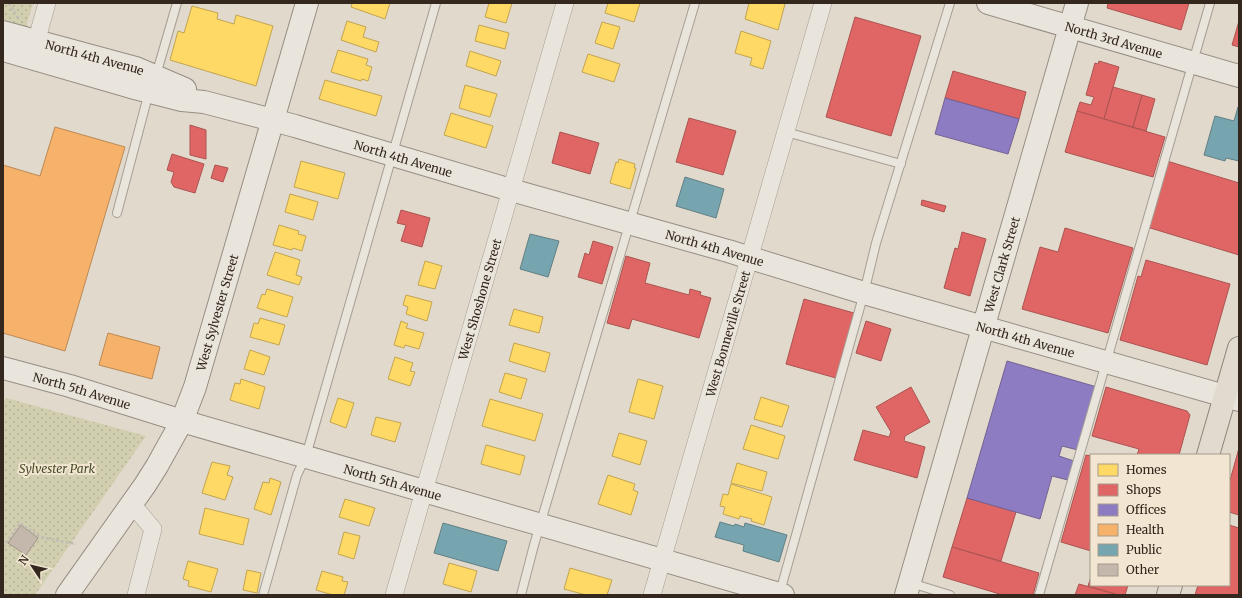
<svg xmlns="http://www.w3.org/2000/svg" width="1242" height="598" font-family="Merriweather,serif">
<defs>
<pattern id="park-dots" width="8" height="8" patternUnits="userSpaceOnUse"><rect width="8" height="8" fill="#d1cfaf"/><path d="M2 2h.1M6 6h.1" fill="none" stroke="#b4b296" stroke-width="1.8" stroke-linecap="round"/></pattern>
</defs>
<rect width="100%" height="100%" fill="#e1d9cb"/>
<g fill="url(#park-dots)">
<path d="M 3,3 L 33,3 L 25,31 L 3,24 Z"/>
<path d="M 6,398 L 146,436 L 35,595 L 3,595 L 3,403 Z"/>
</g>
<g fill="#ffd966" stroke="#c2a450">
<path d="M 352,3 L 390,3 L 385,19 L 351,7 Z"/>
<path d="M 489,3 L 512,3 L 506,23 L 485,17 Z"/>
<path d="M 608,3 L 640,3 L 634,22 L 605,13 Z"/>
<path d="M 749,3 L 781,3 L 785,4 L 778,30 L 745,19 Z"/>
<path d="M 192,6 L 218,13 L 217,19 L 234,24 L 236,15 L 273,26 L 256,86 L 170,60 L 178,31 L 184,33 Z"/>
<path d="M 347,21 L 366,27 L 363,37 L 379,42 L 376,52 L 341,40 Z"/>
<path d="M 602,22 L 620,27 L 613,49 L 595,43 Z"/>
<path d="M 479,25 L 509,33 L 505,49 L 475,41 Z"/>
<path d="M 741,31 L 771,41 L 763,69 L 750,65 L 752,58 L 735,53 Z"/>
<path d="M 338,50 L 368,59 L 366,65 L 372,67 L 368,81 L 362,79 L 361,81 L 331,72 Z"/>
<path d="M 470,51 L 501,61 L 496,76 L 466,66 Z"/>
<path d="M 588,54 L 620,64 L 614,82 L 582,72 Z"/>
<path d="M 325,80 L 382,96 L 376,116 L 319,99 Z"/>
<path d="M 465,85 L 497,94 L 490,117 L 459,108 Z"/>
<path d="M 451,113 L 493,126 L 486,148 L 444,135 Z"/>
<path d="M 619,159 L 635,164 L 634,168 L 636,168 L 630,189 L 610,183 L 616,162 L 618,163 Z"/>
<path d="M 301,161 L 345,173 L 338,199 L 294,187 Z"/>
<path d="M 290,194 L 318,202 L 313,220 L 285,212 Z"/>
<path d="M 279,225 L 299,231 L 298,234 L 306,236 L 302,251 L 293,248 L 292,250 L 273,245 Z"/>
<path d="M 275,252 L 300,260 L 296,275 L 302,277 L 299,285 L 267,275 Z"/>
<path d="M 425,261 L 442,266 L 435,289 L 418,285 Z"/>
<path d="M 267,289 L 293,297 L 287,317 L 257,308 L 262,294 L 265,295 Z"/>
<path d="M 406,295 L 432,302 L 427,321 L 406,314 L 408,307 L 403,305 Z"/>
<path d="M 514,309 L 543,317 L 539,333 L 509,325 Z"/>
<path d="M 260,318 L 285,325 L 279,345 L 250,337 L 254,323 L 258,324 Z"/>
<path d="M 401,321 L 408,324 L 406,328 L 424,333 L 419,349 L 405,345 L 404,348 L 394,345 Z"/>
<path d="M 514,343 L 550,353 L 545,372 L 509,361 Z"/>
<path d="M 250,350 L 270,357 L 264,375 L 244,369 Z"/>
<path d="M 395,357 L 413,363 L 410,371 L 415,372 L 410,386 L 388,379 Z"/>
<path d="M 505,373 L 527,379 L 521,399 L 499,392 Z"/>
<path d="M 241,379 L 265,387 L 259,409 L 230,400 L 235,383 L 240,384 Z"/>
<path d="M 638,379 L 663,386 L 654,419 L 629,412 Z"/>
<path d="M 761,397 L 789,406 L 782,427 L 754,419 Z"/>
<path d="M 338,398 L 354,403 L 346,428 L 330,422 Z"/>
<path d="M 490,399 L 543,414 L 535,441 L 482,426 Z"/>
<path d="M 376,417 L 401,423 L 395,442 L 371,435 Z"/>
<path d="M 751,425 L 785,436 L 778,459 L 743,449 Z"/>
<path d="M 619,433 L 647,441 L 640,465 L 612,456 Z"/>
<path d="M 486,445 L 525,456 L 520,475 L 481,464 Z"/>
<path d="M 212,462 L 230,466 L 227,475 L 233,477 L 225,500 L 202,493 Z"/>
<path d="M 737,463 L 767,472 L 762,491 L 731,483 Z"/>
<path d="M 608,475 L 635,484 L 633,490 L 638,492 L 631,515 L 598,504 Z"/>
<path d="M 270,478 L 281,482 L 271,515 L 254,509 L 263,482 L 269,483 Z"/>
<path d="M 731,484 L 772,497 L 764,525 L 751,521 L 752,519 L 740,516 L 739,519 L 723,514 L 725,507 L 720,506 L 723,494 L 728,495 Z"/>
<path d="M 345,499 L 375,508 L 369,526 L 339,517 Z"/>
<path d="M 205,508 L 249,519 L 243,545 L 199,534 Z"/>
<path d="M 344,532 L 360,536 L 354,559 L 338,554 Z"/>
<path d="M 188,561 L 218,569 L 211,592 L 188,586 L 189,581 L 183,579 Z"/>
<path d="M 449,563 L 477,571 L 471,592 L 443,584 Z"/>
<path d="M 570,568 L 612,580 L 607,595 L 586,595 L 564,589 Z"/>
<path d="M 247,570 L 261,573 L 257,593 L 243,590 Z"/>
<path d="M 322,571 L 343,577 L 342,581 L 348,582 L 344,595 L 333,595 L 316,590 Z"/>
</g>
<g fill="#e06666" stroke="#ac5350">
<path d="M 1108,3 L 1189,3 L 1181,30 L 1107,8 Z"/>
<path d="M 855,17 L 921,36 L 891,136 L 826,117 Z"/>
<path d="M 1239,21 L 1239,47 L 1232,45 Z"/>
<path d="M 1099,61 L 1119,67 L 1104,119 L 1077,111 L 1080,102 L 1091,105 L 1094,97 L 1086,95 L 1095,63 L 1098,64 Z"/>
<path d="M 953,71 L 1026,92 L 1019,119 L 945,98 Z"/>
<path d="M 1113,87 L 1142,95 L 1133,127 L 1104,119 Z"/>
<path d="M 1142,95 L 1155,99 L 1146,131 L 1133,127 Z"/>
<path d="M 1077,111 L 1165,137 L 1153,177 L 1065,152 Z"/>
<path d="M 689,118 L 736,131 L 723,175 L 676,162 Z"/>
<path d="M 190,125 L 206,130 L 206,159 L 190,155 Z"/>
<path d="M 560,132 L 599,143 L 590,174 L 552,163 Z"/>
<path d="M 172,154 L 204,164 L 195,193 L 174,187 L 171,182 L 174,172 L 167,170 Z"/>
<path d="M 1167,161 L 1239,183 L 1239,255 L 1147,227 Z"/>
<path d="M 215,165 L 228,168 L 223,182 L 211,178 Z"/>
<path d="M 922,200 L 946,206 L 944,212 L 921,205 Z"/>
<path d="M 401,210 L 430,218 L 422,247 L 401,241 L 406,225 L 397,223 Z"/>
<path d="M 1065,228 L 1133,248 L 1108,333 L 1022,309 L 1040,247 L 1058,252 Z"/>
<path d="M 962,232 L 986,239 L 970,296 L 944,288 L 955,248 L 958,249 Z"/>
<path d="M 593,241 L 613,247 L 602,284 L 578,277 L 585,253 L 589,255 Z"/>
<path d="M 626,256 L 650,263 L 645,283 L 689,295 L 690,289 L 701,292 L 700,295 L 711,298 L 699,338 L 632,319 L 629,329 L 607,323 Z"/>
<path d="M 1146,260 L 1230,284 L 1207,365 L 1120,340 L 1138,276 L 1141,277 Z"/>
<path d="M 804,299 L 854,313 L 836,378 L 786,364 Z"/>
<path d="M 866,321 L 891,329 L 881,361 L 856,353 Z"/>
<path d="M 911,387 L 930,422 L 905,436 L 904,441 L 925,447 L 917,478 L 854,460 L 863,430 L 889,437 L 891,432 L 876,407 Z"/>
<path d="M 1106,387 L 1187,411 L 1190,415 L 1179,455 L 1137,455 L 1139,449 L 1092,436 Z"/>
<path d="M 1239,448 L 1239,515 L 1229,512 L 1229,484 Z"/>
<path d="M 1086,455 L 1091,456 L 1091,551 L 1061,542 Z"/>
<path d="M 967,498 L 1016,512 L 1001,561 L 952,547 Z"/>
<path d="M 1229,525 L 1239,528 L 1239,595 L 1195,595 L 1198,585 L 1229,585 Z"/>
<path d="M 952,547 L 1039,573 L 1033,595 L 1003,595 L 943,577 Z"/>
<path d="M 1091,577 L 1091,585 L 1128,585 L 1125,595 L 1119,595 L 1088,586 Z"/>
<path d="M 1079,584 L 1118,595 L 1075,595 Z"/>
</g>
<g fill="#8e7cc3" stroke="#736292">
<path d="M 945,98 L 1019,119 L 1008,154 L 935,134 Z"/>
<path d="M 1007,361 L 1097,387 L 1078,450 L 1062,446 L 1059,456 L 1074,461 L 1068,480 L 1052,476 L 1040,519 L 967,498 Z"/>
</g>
<g fill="#f6b26b" stroke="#bc8854">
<path d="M 55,127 L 125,147 L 65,351 L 3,333 L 3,165 L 40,176 Z"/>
<path d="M 108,333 L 160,347 L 152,379 L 99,365 Z"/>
</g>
<g fill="#76a5af" stroke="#627f84">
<path d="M 1238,107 L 1239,161 L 1226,158 L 1225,161 L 1204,155 L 1215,116 L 1234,121 Z"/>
<path d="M 685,177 L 724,189 L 716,218 L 676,206 Z"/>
<path d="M 530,234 L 559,241 L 548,277 L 520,269 Z"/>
<path d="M 720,522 L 734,526 L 735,524 L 744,527 L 745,523 L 787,535 L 779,562 L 743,551 L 744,545 L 715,537 Z"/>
<path d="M 443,523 L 507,541 L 498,571 L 434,553 Z"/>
</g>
<path fill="#c4b7ac" stroke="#a1958b" d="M 21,525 L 38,538 L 26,555 L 8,543 Z"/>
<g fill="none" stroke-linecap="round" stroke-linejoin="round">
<defs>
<g id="lane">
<path d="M 156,75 L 177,3"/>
<path d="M 786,132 L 901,164"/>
<path d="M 117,213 L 149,92"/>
<path d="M 911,583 L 950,595"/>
<path d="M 780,592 L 864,293 L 876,243 L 950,3"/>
<path d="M 263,595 L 297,475 L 306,456 L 436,3"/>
<path d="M 521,595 L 534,545 L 695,3"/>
<path d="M 1039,595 L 1210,3"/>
</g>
<g id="street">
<path d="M 33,53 L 47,3"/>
<path d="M 132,504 L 153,529 L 136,595"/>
<path id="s1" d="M 394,595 L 565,3"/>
<path id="s2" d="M 652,595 L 823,3"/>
</g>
<g id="secondary">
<path id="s3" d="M 988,3 L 1239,76"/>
<path id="s4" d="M 3,32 L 136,68 L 185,89"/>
<path id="s5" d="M 3,50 L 131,87 L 182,100 L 204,102 L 295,126 L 511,190 L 728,251 L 864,293 L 1239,400"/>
<path id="s6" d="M 3,368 L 70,386 L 182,421 L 783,595"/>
<path id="s7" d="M 67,595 L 145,485 L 157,466 L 182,421 L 195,387 L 307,3"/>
<path id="s8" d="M 906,595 L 1077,3"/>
</g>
<g id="primary">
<path d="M 1208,455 L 1239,348"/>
<path d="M 1168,595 L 1171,585"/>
</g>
</defs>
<use href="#lane" stroke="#a69e95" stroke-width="10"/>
<use href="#street" stroke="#a69e95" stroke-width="18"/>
<use href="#secondary" stroke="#968e85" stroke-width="24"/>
<use href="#primary" stroke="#8c847b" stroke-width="24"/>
<g stroke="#c2bcb4" stroke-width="2.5" stroke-dasharray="3 2" stroke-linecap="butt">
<path d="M 9,3 L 18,18"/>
<path d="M 3,547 L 20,523 L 40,537 L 76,544"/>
</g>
<use href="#lane" stroke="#eae5dc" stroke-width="8"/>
<use href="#street" stroke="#eae5dc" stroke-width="17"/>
<use href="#secondary" stroke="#eae5dc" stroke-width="22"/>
<use href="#primary" stroke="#e1dace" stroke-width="22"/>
</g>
<g text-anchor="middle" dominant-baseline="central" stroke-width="4" stroke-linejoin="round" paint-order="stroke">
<g font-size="12" fill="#33271e" stroke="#f2e6d2">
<text stroke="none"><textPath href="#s3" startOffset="131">North 3rd Avenue</textPath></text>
<text stroke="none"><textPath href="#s4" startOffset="95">North 4th Avenue</textPath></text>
<text stroke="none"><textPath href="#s5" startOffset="415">North 4th Avenue</textPath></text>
<text stroke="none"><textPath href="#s5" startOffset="739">North 4th Avenue</textPath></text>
<text stroke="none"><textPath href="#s8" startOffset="344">West Clark Street</textPath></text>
<text stroke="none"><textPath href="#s1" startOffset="308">West Shoshone Street</textPath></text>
<text stroke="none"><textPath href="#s7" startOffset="323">West Sylvester Street</textPath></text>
<text stroke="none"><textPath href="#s2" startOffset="272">West Bonneville Street</textPath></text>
<text stroke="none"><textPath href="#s5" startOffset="1063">North 4th Avenue</textPath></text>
<text stroke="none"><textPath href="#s6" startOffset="82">North 5th Avenue</textPath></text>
<text stroke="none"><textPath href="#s6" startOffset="406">North 5th Avenue</textPath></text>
</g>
<g font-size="12" font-style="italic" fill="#474e27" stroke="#f2e6d2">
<text x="57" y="468">Sylvester Park</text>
</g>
</g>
<rect width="1242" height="598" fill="none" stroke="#33271e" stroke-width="8"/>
<rect x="1090" y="454" width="140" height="132" fill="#f2e6d2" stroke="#a69a8a"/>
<rect x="1098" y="464" width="20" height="12" fill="#ffd966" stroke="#a69a8a"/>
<text x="1126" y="474" font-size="12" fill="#33271e">Homes</text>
<rect x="1098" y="484" width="20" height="12" fill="#e06666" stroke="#a69a8a"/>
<text x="1126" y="494" font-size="12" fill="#33271e">Shops</text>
<rect x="1098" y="504" width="20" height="12" fill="#8e7cc3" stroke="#a69a8a"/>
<text x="1126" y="514" font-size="12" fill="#33271e">Offices</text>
<rect x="1098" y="524" width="20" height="12" fill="#f6b26b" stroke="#a69a8a"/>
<text x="1126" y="534" font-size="12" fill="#33271e">Health</text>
<rect x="1098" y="544" width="20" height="12" fill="#76a5af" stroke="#a69a8a"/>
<text x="1126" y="554" font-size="12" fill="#33271e">Public</text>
<rect x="1098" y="564" width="20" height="12" fill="#c4b7ac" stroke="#a69a8a"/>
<text x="1126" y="574" font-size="12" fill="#33271e">Other</text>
<g transform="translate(32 566) rotate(305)" stroke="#f2e6d2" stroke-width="3" paint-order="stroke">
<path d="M0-3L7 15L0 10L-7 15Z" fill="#33271e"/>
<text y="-6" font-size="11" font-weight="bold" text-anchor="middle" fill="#33271e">N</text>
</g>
</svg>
